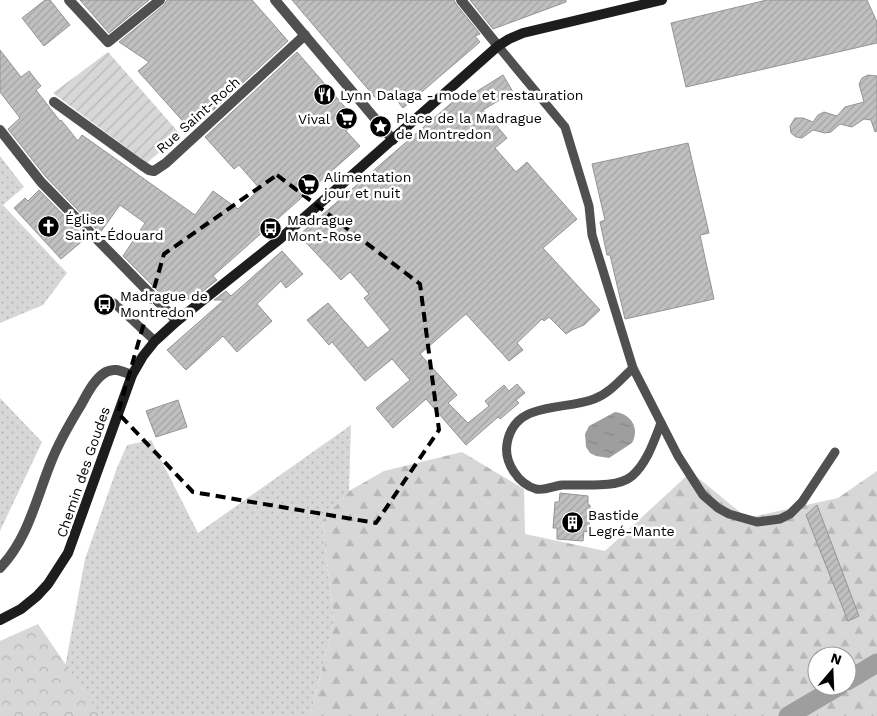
<svg xmlns="http://www.w3.org/2000/svg" width="877" height="716" font-family="'Work Sans',sans-serif">
<defs>
<pattern id="grass-dots" width="8" height="8" patternUnits="userSpaceOnUse" patternTransform="scale(1.25)"><rect width="8" height="8" fill="#d7d7d7"/><path d="M2 2h.1M6 6h.1" fill="none" stroke="#b7b7b7" stroke-width="1.8" stroke-linecap="round"/></pattern>
<pattern id="forest-firs" width="22" height="20" patternUnits="userSpaceOnUse" patternTransform="scale(1.25)"><rect width="22" height="20" fill="#d7d7d7"/><path d="M5 1l3.5 6h-7zM16 11l3.5 6h-7z" fill="#b7b7b7"/></pattern>
<pattern id="park-crowns" width="20" height="18" patternUnits="userSpaceOnUse" patternTransform="scale(1.25)"><rect width="20" height="18" fill="#d7d7d7"/><path d="M2 6a3 3 0 1 1 6 0M12 15a3 3 0 1 1 6 0" fill="none" stroke="#b7b7b7"/></pattern>
<pattern id="garden-furrows" width="10" height="10" patternUnits="userSpaceOnUse" patternTransform="scale(1.25)"><rect width="10" height="10" fill="#d7d7d7"/><path d="M-1 1l2-2M0 10L10 0M9 11l2-2" fill="none" stroke="#b7b7b7"/></pattern>
<pattern id="water-ripples" width="26" height="14" patternUnits="userSpaceOnUse" patternTransform="scale(1.25)"><rect width="26" height="14" fill="#9e9e9e"/><path d="M2 4q2-2 4 0t4 0M15 11q2-2 4 0t4 0" fill="none" stroke="#868686"/></pattern>
<pattern id="building-hatch" width="6" height="6" patternUnits="userSpaceOnUse" patternTransform="scale(1.25)"><rect width="6" height="6" fill="#c0c0c0"/><path d="M-1 1l2-2M0 6l6-6M5 7l2-2" fill="none" stroke="#a3a3a3"/></pattern>
</defs>
<rect width="100%" height="100%" fill="#fff"/>
<g fill="url(#grass-dots)">
<path d="M 0,156 L 24,187 L 3,205 L 67,273 L 43,305 L 0,323 Z"/>
<path d="M 0,398 L 42,442 L 0,531 Z"/>
<path d="M 351,425 L 349,491 L 322,521 L 334,622 L 310,716 L 56,716 L 85,559 L 117,468 L 127,445 L 151,440 L 198,533 Z"/>
</g>
<path fill="url(#forest-firs)" fill-rule="evenodd" d="M 462,452 L 524,489 L 525,534 L 605,551 L 691,472 L 747,518 L 838,498 L 877,471 L 877,716 L 310,716 L 334,622 L 322,521 L 349,491 L 384,471 ZM 817,656 L 847,656 L 847,686 L 817,686 Z"/>
<path fill="url(#park-crowns)" d="M 38,624 L 42,630 L 101,716 L 0,716 L 0,641 Z"/>
<path fill="url(#garden-furrows)" d="M 108,52 L 180,134 L 147,163 L 53,93 Z"/>
<path fill="url(#water-ripples)" d="M 615,412 C 631,414 640,428 632,443 L 609,458 L 596,456 L 590,453 L 586,447 L 585,434 L 589,426 Z"/>
<g fill="none" stroke-linecap="round" stroke-linejoin="round">
<g stroke="#9e9e9e" stroke-width="19">
<path d="M 847,681 L 877,663"/>
<path d="M 788,716 L 839,686"/>
</g>
</g>
<g fill="url(#building-hatch)" stroke="#949494">
<path d="M 45,0 L 50,0 L 70,25 L 44,46 L 22,18 Z"/>
<path d="M 80,0 L 149,0 L 109,33 Z"/>
<path d="M 167,0 L 252,0 L 288,41 L 196,126 L 192,123 L 188,127 L 138,71 L 149,62 L 119,42 L 164,5 Z"/>
<path d="M 292,0 L 454,0 L 456,4 L 480,34 L 475,36 L 480,42 L 403,108 L 390,92 L 379,102 Z"/>
<path d="M 470,0 L 566,0 L 566,2 L 493,29 Z"/>
<path d="M 767,0 L 867,0 L 877,22 L 877,43 L 686,87 L 671,23 Z"/>
<path d="M 0,50 L 21,77 L 29,71 L 41,86 L 36,90 L 60,121 L 61,120 L 78,141 L 82,135 L 195,215 L 213,191 L 238,209 L 260,189 L 239,165 L 234,169 L 205,137 L 297,52 L 357,121 L 346,131 L 360,146 L 213,276 L 217,280 L 193,299 L 169,298 L 160,293 L 123,256 L 145,223 L 120,205 L 100,233 L 46,177 L 8,129 L 20,118 L 0,92 Z"/>
<path d="M 503,75 L 513,92 L 483,110 L 507,138 L 495,148 L 516,172 L 527,162 L 577,219 L 543,248 L 600,310 L 584,325 L 572,330 L 566,334 L 549,317 L 544,321 L 542,319 L 517,343 L 523,350 L 509,361 L 466,314 L 420,354 L 457,395 L 448,403 L 468,423 L 489,406 L 485,401 L 504,385 L 509,391 L 517,384 L 525,393 L 516,400 L 519,403 L 500,419 L 498,417 L 466,445 L 426,399 L 393,428 L 376,408 L 410,380 L 392,359 L 365,381 L 332,342 L 329,345 L 307,320 L 328,303 L 368,348 L 390,330 L 364,298 L 369,294 L 350,272 L 341,280 L 299,235 L 464,92 L 468,97 Z"/>
<path d="M 868,75 L 877,76 L 877,131 L 875,132 L 871,120 L 864,119 L 852,127 L 840,124 L 831,132 L 825,133 L 813,130 L 802,138 L 796,137 L 791,133 L 790,126 L 795,118 L 803,118 L 813,122 L 818,115 L 824,112 L 837,116 L 845,107 L 864,102 L 859,84 L 862,78 Z"/>
<path d="M 688,143 L 709,233 L 700,235 L 714,299 L 625,319 L 610,255 L 607,255 L 600,222 L 605,220 L 592,164 Z"/>
<path d="M 39,190 L 86,238 L 61,259 L 14,208 L 25,198 L 28,201 Z"/>
<path d="M 282,251 L 303,274 L 286,288 L 281,281 L 257,304 L 272,321 L 237,352 L 223,336 L 186,370 L 167,350 L 224,300 L 214,300 L 226,291 L 231,296 Z"/>
<path d="M 178,400 L 187,427 L 156,437 L 146,411 Z"/>
<path d="M 560,493 L 588,496 L 588,505 L 590,505 L 589,528 L 587,532 L 584,531 L 583,541 L 557,539 L 557,528 L 553,528 L 555,502 L 559,502 Z"/>
<path d="M 817,505 L 859,616 L 848,621 L 806,515 Z"/>
</g>
<g fill="none" stroke-linecap="round" stroke-linejoin="round">
<g stroke="#505050" stroke-width="9">
<path d="M 498,46 L 565,127 L 589,206 L 592,235 L 633,368 L 678,456 L 703,495 L 718,508 L 729,514 L 757,522 L 780,519 L 790,514 L 802,502 L 835,452"/>
<path d="M 114,303 L 155,341"/>
<path d="M 633,368 C 621,379 610,393 594,399 C 564,411 514,400 507,444 C 504,462 518,484 536,489 C 545,491 553,486 562,485 C 581,484 617,489 632,476 C 647,463 654,441 661,423"/>
</g>
<g stroke="#505050" stroke-width="10">
<path d="M 69,0 L 108,42 L 160,0"/>
<path d="M 275,0 L 393,140"/>
<path d="M 461,0 L 498,46"/>
<path d="M 54,102 L 140,164 L 149,170 L 154,171 L 166,163 L 305,35"/>
<path d="M 0,130 L 41,182 L 177,321"/>
<path d="M 0,568 C 28,539 36,499 51,462 C 59,442 70,423 81,405 C 87,394 95,378 106,372 C 115,367 123,372 132,375"/>
</g>
<path stroke="#1d1d1d" stroke-width="10" d="M 0,620 L 21,609 L 37,596 L 48,584 L 68,553 L 132,375 L 143,356 L 155,341 L 177,321 L 281,238 L 498,46 L 509,39 L 523,33 L 662,0"/>
</g>
<path fill="none" stroke="#000" stroke-width="4" stroke-dasharray="10 6" stroke-linejoin="round" d="M 277,175 L 420,284 L 439,430 L 376,523 L 193,492 L 118,413 L 164,254 Z"/>
<defs>
<symbol id="restaurant-disc" viewBox="-11 -11 22 22"><circle r="9.5" fill="#000" stroke="#fff"/><path d="M-5-6h1v4h1v-4h1v4h1v-4h1v5L-1.5 .5V6h-2V.5L-5-1ZM5-6V6H3V1.5H1.5Q1.5-4 5-6Z" fill="#fff"/></symbol>
<symbol id="supermarket-disc" viewBox="-11 -11 22 22"><circle r="9.5" fill="#000" stroke="#fff"/><path d="M-6-5.5h2.5l.6 2H6L4.5 2H-2.5L-4.4-4H-6ZM-1.5 3.2a1.3 1.3 0 1 0 .1 0ZM3 3.2a1.3 1.3 0 1 0 .1 0Z" fill="#fff"/></symbol>
<symbol id="sight-disc" viewBox="-11 -11 22 22"><circle r="9.5" fill="#000" stroke="#fff"/><path d="M0-6L1.8-2.2L6-1.7L2.9 1.2L3.7 5.4L0 3.3L-3.7 5.4L-2.9 1.2L-6-1.7L-1.8-2.2Z" fill="#fff"/></symbol>
<symbol id="church-disc" viewBox="-11 -11 22 22"><circle r="9.5" fill="#000" stroke="#fff"/><path d="M-1.2-6h2.4v3.5h3.3v2.4h-3.3V6h-2.4V-.1h-3.3v-2.4h3.3Z" fill="#fff"/></symbol>
<symbol id="bus-disc" viewBox="-11 -11 22 22"><circle r="9.5" fill="#000" stroke="#fff"/><path d="M-5-6H5V4H4V6H2V4H-2V6H-4V4H-5ZM-3.5-4V0h7V-4ZM-3.5 1.2v1.5H-2V1.2ZM2 1.2v1.5H3.5V1.2Z" fill="#fff"/></symbol>
<symbol id="building-disc" viewBox="-11 -11 22 22"><circle r="9.5" fill="#000" stroke="#fff"/><path d="M-4-6H4V6H1V3H-1V6H-4ZM-2.5-4.3h1.7v1.8h-1.7ZM.8-4.3h1.7v1.8H.8ZM-2.5-1h1.7V.8h-1.7ZM.8-1h1.7V.8H.8Z" fill="#fff"/></symbol>
</defs>
<g fill-rule="evenodd">
<use href="#restaurant-disc" x="312" y="82" width="25" height="25"/>
<use href="#supermarket-disc" x="334" y="106" width="25" height="25"/>
<use href="#sight-disc" x="368" y="114" width="25" height="25"/>
<use href="#supermarket-disc" x="296" y="172" width="25" height="25"/>
<use href="#church-disc" x="36" y="214" width="25" height="25"/>
<use href="#bus-disc" x="258" y="216" width="25" height="25"/>
<use href="#bus-disc" x="92" y="292" width="25" height="25"/>
<use href="#building-disc" x="560" y="510" width="25" height="25"/>
</g>
<g text-anchor="middle" dominant-baseline="central" stroke-width="5" stroke-linejoin="round" paint-order="stroke">
<g font-size="14" fill="#000" stroke="#fff" text-anchor="start">
<text x="340" y="95">Lynn Dalaga - mode et restauration</text>
<text x="396" y="118">Place de la Madrague<tspan x="396" dy="16">de Montredon</tspan></text>
<text x="330" y="119" text-anchor="end">Vival</text>
<text x="324" y="177">Alimentation<tspan x="324" dy="16">jour et nuit</tspan></text>
<text x="65" y="219">Église<tspan x="65" dy="16">Saint-Édouard</tspan></text>
<text x="287" y="220">Madrague<tspan x="287" dy="16">Mont-Rose</tspan></text>
<text x="120" y="296">Madrague de<tspan x="120" dy="16">Montredon</tspan></text>
<text x="588" y="515">Bastide<tspan x="588" dy="16">Legré-Mante</tspan></text>
</g>
<g font-size="14" fill="#000" stroke="#fff">
<text transform="translate(198 115) rotate(-42)">Rue Saint-Roch</text>
<text transform="translate(83 472) rotate(-71)">Chemin des Goudes</text>
</g>
</g>
<g transform="translate(832 671) rotate(19)"><circle r="24" fill="#ffffff" stroke="#999999"/>
<path d="M0-4L9 19L0 12L-9 19Z" fill="#000000"/>
<text y="-8" font-size="14" font-weight="bold" text-anchor="middle" fill="#000000">N</text>
</g>
</svg>
